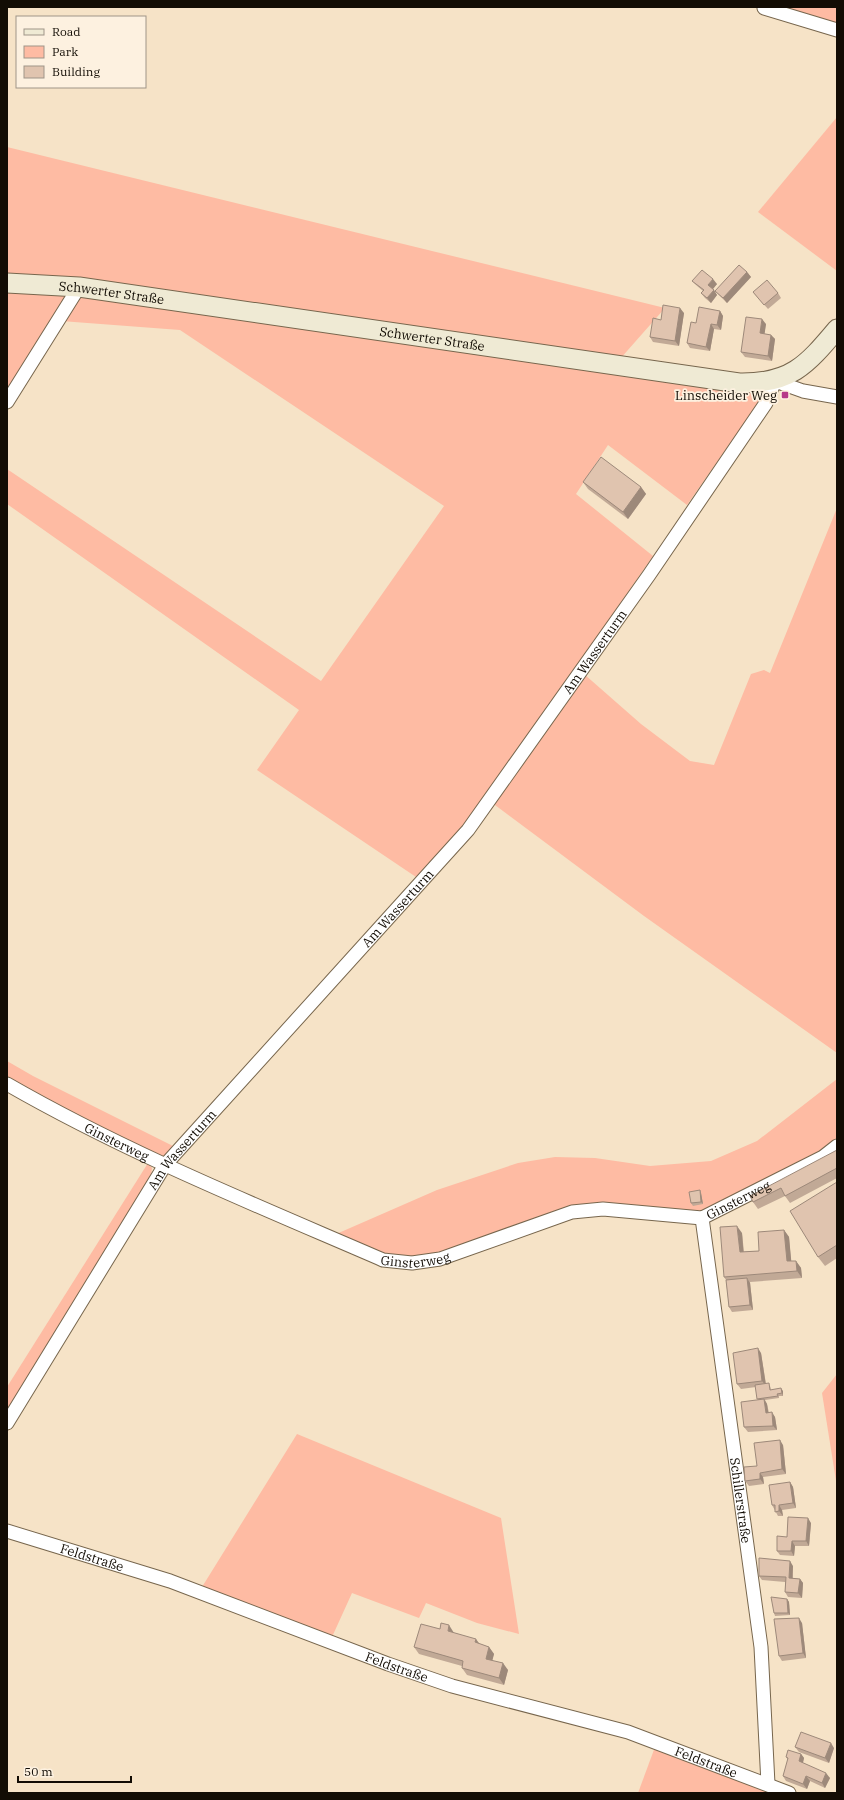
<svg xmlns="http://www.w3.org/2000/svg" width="844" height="1800" font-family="'IBM Plex Serif',serif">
<rect width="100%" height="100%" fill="#f6e3c7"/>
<g fill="#febba3">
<path d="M 776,7 L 837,7 L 837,24 Z"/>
<path d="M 837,117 L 837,271 L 758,212 Z"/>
<path d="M 7,147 L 665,308 L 620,359 L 7,279 Z"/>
<path d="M 7,289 L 73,292 L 7,395 Z"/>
<path d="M 79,292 L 696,383 L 766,392 L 687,505 L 608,445 L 576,494 L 653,556 L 465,828 L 419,879 L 257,770 L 299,710 L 7,504 L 7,469 L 321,681 L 444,506 L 180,330 L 61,321 Z"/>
<path d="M 837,508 L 837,1053 L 644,916 L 491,802 L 584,674 L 641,724 L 690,761 L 714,765 L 751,674 L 764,670 L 770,673 Z"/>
<path d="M 7,1061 L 33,1076 L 177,1148 L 163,1158 L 52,1105 L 7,1080 Z"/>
<path d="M 837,1079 L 837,1143 L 699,1214 L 602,1206 L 422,1258 L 382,1255 L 334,1235 L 437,1190 L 518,1163 L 555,1157 L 595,1158 L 650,1166 L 711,1161 L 757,1141 Z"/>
<path d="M 148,1163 L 152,1168 L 151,1177 L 7,1413 L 7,1387 Z"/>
<path d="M 837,1374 L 837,1487 L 822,1393 Z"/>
<path d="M 297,1434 L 501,1518 L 519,1634 L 477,1623 L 426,1603 L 419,1618 L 352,1593 L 332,1637 L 202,1587 Z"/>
<path d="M 655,1747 L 772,1793 L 638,1793 Z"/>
</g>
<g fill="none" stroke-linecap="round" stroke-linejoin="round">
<defs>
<g id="minor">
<path d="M 764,8 L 837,30"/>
<path d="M 7,402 L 79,287"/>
<path id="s1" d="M 7,1084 C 127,1153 256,1205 383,1260 L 412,1263 L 440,1259 L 572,1212 L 603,1209 L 702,1218 L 823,1157 L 837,1146"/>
<path id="s2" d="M 702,1218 L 761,1647 L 768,1784"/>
<path id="s3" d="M 7,1423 L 165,1165 L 468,830 L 649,575 L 766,403 L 775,381 L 803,391 L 837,397"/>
<path id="s4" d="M 7,1531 L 170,1581 L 388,1664 L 452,1686 L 628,1732 L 789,1793"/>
</g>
<g id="secondary">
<path id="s5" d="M 7,283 L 79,287 L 739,383 C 790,384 806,366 837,329"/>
</g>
</defs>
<use href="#minor" stroke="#77664d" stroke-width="15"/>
<use href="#secondary" stroke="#77664d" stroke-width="21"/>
<use href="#minor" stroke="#fff" stroke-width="13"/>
<use href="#secondary" stroke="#efead4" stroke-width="19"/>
</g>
<g fill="#c1a996">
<path d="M 747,272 L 751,277 L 727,303 L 715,291 Z"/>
<path d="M 692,281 L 717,284 L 713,289 L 717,295 L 711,303 L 705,298 L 701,293 L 703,291 L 696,285 Z"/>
<path d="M 753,292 L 778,293 L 781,298 L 768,309 Z"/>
<path d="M 720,311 L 723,316 L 721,330 L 714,329 L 710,351 L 690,348 L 687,343 L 696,323 Z"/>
<path d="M 684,313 L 679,346 L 653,342 L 650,337 L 661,320 Z"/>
<path d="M 766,324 L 764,334 L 771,335 L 775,339 L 772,361 L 745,357 L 741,352 Z"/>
<path d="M 583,482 L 641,487 L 646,494 L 628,519 L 588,489 Z"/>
<path d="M 837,1150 L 837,1178 L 790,1203 L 785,1196 L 758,1209 L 753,1202 Z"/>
<path d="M 837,1182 L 837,1258 L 825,1266 L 818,1257 Z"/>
<path d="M 700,1190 L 701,1193 L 703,1204 L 693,1206 L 691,1203 Z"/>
<path d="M 784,1230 L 789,1237 L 791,1261 L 796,1261 L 801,1268 L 802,1278 L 750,1282 L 753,1310 L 732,1312 L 729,1307 L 726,1280 L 724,1277 L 742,1233 L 744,1252 L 759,1251 Z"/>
<path d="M 761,1353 L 766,1384 L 770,1386 L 771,1390 L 783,1391 L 783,1396 L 779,1396 L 779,1398 L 765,1400 L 767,1404 L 769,1413 L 775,1417 L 777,1430 L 748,1432 L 744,1427 L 758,1400 L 756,1387 L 741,1389 L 737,1384 Z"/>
<path d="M 783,1445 L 786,1474 L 763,1477 L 764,1484 L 749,1486 L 745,1481 L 757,1466 Z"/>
<path d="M 790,1482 L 793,1487 L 796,1508 L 782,1510 L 783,1516 L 778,1516 L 772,1505 Z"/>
<path d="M 811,1523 L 809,1546 L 795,1546 L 794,1556 L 780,1555 L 777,1551 L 787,1537 Z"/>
<path d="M 793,1566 L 793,1578 L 800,1579 L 803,1583 L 802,1598 L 788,1597 L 785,1592 L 785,1582 L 762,1580 L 759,1576 Z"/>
<path d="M 787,1599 L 789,1602 L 790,1615 L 775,1616 L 774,1613 Z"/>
<path d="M 802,1623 L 806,1658 L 782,1661 L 779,1656 Z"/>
<path d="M 440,1629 L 454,1633 L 479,1644 L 489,1647 L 494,1654 L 492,1660 L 508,1670 L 504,1685 L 467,1675 L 462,1668 L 462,1666 L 419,1654 L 414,1647 Z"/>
<path d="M 795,1747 L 834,1748 L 829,1763 L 799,1752 Z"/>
<path d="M 801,1754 L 804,1758 L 803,1763 L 830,1778 L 825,1788 L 810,1781 L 807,1789 L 786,1781 L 783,1776 L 788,1760 L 786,1757 Z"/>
</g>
<g fill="#9d897a">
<path d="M 747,272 L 751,277 L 727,303 L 723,298 Z"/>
<path d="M 713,279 L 717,284 L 712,290 L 708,285 Z"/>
<path d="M 714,290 L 717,295 L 711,303 L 707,298 Z"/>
<path d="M 680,308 L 684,313 L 679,346 L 675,341 Z"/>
<path d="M 720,311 L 723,316 L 721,330 L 717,325 Z"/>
<path d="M 762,319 L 766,324 L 764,338 L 760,333 Z"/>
<path d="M 711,324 L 714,329 L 710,351 L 706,347 Z"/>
<path d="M 771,335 L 775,339 L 772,361 L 768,356 Z"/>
<path d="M 641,487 L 646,494 L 628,519 L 623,512 Z"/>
<path d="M 700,1190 L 701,1193 L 703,1204 L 701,1202 Z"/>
<path d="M 737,1226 L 742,1233 L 744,1260 L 740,1252 Z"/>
<path d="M 784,1230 L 789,1237 L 792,1269 L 787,1261 Z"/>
<path d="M 796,1261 L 801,1268 L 802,1278 L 797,1271 Z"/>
<path d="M 747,1278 L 750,1283 L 753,1310 L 750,1305 Z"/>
<path d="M 758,1348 L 761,1353 L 766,1386 L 762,1381 Z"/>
<path d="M 781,1388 L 783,1391 L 783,1396 L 782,1393 Z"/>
<path d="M 764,1399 L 767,1404 L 769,1418 L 766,1413 Z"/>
<path d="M 772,1412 L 775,1417 L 777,1430 L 773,1426 Z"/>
<path d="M 780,1440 L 783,1445 L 786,1474 L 782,1469 Z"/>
<path d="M 760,1473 L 763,1477 L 764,1484 L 760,1479 Z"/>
<path d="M 790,1482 L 793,1487 L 796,1508 L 793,1503 Z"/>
<path d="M 779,1505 L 782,1510 L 783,1516 L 779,1511 Z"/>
<path d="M 808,1518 L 811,1523 L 809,1546 L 806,1541 Z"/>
<path d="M 792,1541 L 795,1546 L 794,1556 L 791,1551 Z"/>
<path d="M 790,1561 L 793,1566 L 792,1583 L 789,1578 Z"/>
<path d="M 800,1579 L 803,1583 L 802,1598 L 798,1593 Z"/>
<path d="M 787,1599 L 789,1602 L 790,1615 L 788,1613 Z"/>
<path d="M 799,1618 L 802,1623 L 806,1658 L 803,1653 Z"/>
<path d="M 449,1625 L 454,1633 L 448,1631 Z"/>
<path d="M 476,1639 L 481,1646 L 475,1642 Z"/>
<path d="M 489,1647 L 494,1654 L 491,1666 L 486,1659 Z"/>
<path d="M 503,1663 L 508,1670 L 504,1685 L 499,1678 Z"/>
<path d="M 831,1743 L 834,1748 L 829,1763 L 825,1758 Z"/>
<path d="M 801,1754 L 804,1758 L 802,1766 L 799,1761 Z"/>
<path d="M 826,1773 L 830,1778 L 825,1788 L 822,1783 Z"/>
<path d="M 806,1776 L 810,1781 L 807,1789 L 803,1784 Z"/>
</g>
<g fill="#e0c4af" stroke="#9d897a">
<path d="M 739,265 L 747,272 L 723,298 L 715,291 Z"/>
<path d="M 702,270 L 713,279 L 708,285 L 714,290 L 707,298 L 701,293 L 704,290 L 692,281 Z"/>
<path d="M 767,280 L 778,293 L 764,305 L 753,292 Z"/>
<path d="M 663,305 L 680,308 L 675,341 L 650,337 L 653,318 L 661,320 Z"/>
<path d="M 699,307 L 720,311 L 717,325 L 711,324 L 706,347 L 687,343 L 691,322 L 696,323 Z"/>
<path d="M 746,317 L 762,319 L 760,333 L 771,335 L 768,356 L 741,352 Z"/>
<path d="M 601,457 L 641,487 L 623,512 L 583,482 Z"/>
<path d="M 837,1150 L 837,1168 L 785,1196 L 781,1188 L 753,1202 L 750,1196 Z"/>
<path d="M 837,1182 L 837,1245 L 818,1257 L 790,1211 Z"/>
<path d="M 700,1190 L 701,1202 L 691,1203 L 689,1192 Z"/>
<path d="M 737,1226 L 740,1252 L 759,1251 L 758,1232 L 784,1230 L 787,1261 L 796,1261 L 797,1271 L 724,1277 L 720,1227 Z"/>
<path d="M 747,1278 L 750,1305 L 729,1307 L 726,1280 Z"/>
<path d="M 758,1348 L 762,1381 L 737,1384 L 733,1353 Z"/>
<path d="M 769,1383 L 770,1390 L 781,1388 L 782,1393 L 777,1394 L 778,1396 L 757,1399 L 755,1385 Z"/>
<path d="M 764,1399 L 766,1413 L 772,1412 L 773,1426 L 744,1427 L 741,1402 Z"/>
<path d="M 780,1440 L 782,1469 L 760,1473 L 760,1479 L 745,1481 L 744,1467 L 757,1466 L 754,1443 Z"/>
<path d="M 790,1482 L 793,1503 L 779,1505 L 779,1511 L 775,1512 L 775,1505 L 772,1505 L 769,1485 Z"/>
<path d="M 788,1517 L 808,1518 L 806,1541 L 792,1541 L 791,1551 L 777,1551 L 777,1536 L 787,1537 Z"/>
<path d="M 759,1558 L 790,1561 L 789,1578 L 800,1579 L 798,1593 L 785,1592 L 786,1577 L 759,1576 Z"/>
<path d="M 771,1597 L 787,1599 L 788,1613 L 774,1613 Z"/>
<path d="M 799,1618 L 803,1653 L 779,1656 L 774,1619 Z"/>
<path d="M 441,1623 L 449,1625 L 448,1631 L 476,1639 L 475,1642 L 489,1647 L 486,1659 L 503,1663 L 499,1678 L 462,1668 L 463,1661 L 414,1647 L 421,1624 L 440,1629 Z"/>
<path d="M 801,1732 L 831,1743 L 825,1758 L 795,1747 Z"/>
<path d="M 788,1750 L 801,1754 L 799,1761 L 826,1773 L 822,1783 L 806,1776 L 803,1784 L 783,1776 L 788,1758 L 786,1757 Z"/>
</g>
<rect fill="#b63a8a" stroke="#fdf1e0" stroke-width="1.5" x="781" y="391" width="8" height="8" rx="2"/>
<g text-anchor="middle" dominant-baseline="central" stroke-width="3.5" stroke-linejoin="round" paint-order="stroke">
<g font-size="13" fill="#120c04" stroke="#fdf1e0">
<text stroke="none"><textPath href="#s5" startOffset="105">Schwerter Straße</textPath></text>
<text stroke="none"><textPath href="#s5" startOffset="429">Schwerter Straße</textPath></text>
<text stroke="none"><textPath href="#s3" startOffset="973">Am Wasserturm</textPath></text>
<text stroke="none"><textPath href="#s3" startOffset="649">Am Wasserturm</textPath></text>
<text stroke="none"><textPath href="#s1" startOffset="124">Ginsterweg</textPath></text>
<text stroke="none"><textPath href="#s3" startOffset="325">Am Wasserturm</textPath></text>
<text stroke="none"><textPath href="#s1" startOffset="784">Ginsterweg</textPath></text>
<text stroke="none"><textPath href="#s1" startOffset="448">Ginsterweg</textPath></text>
<text stroke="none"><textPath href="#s2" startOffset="285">Schillerstraße</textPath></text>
<text stroke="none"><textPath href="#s4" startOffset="89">Feldstraße</textPath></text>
<text stroke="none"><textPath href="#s4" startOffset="413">Feldstraße</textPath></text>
<text stroke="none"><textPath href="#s4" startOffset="737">Feldstraße</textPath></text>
</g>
<g font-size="13" fill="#120c04" stroke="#fdf1e0" text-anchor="end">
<text x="777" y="395">Linscheider Weg</text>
</g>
</g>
<rect width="844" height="1800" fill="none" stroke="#120c04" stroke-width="16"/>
<rect x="16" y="16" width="130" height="72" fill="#fdf1e0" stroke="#9f9588"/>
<rect x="24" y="29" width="20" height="6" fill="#efead4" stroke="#9f9588"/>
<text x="52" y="36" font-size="12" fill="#120c04">Road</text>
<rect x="24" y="46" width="20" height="12" fill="#febba3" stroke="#9f9588"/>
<text x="52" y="56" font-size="12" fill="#120c04">Park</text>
<rect x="24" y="66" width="20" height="12" fill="#e0c4af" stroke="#9f9588"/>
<text x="52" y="76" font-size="12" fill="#120c04">Building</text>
<path d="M18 1776v6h113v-6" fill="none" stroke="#120c04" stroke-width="2"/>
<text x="24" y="1776" font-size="12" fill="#120c04" stroke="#fdf1e0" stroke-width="3" paint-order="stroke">50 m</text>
</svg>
